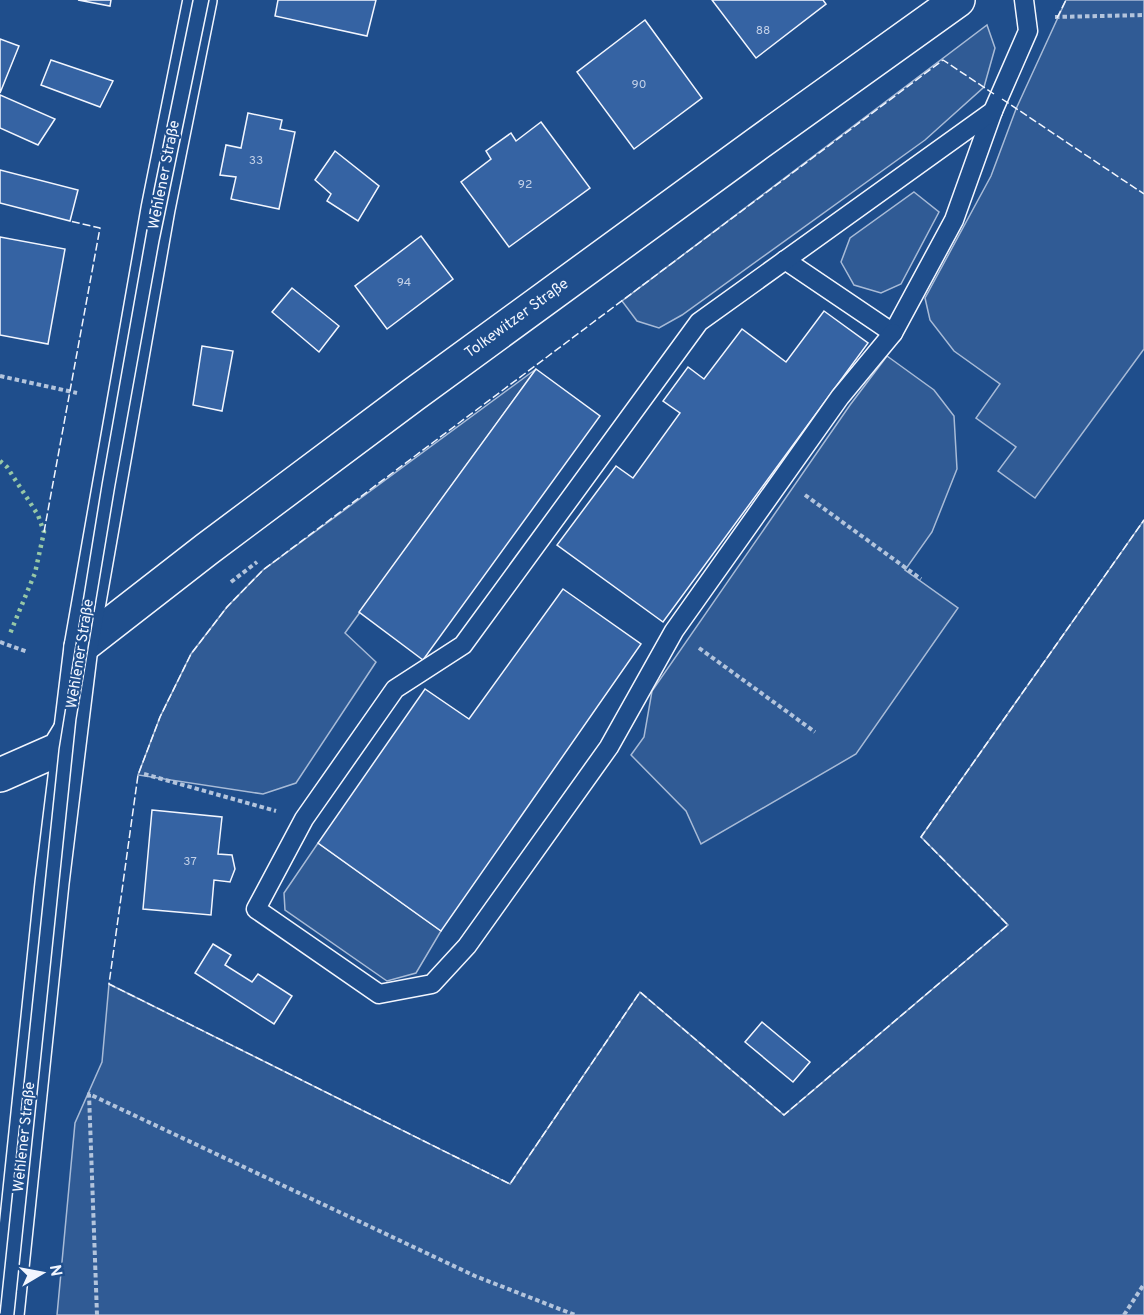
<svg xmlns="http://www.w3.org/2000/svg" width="1144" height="1315" font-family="Overpass,sans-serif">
<rect width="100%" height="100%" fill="#1f4e8c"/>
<g fill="#305b95" stroke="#a8bbd7" stroke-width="1.5">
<path d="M 1066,0 L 1144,0 L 1144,349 L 1035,498 L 998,471 L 1016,447 L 976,418 L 1000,384 L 954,351 L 930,320 L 925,298 L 991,176 L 1016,109 Z"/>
<path d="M 987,25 L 995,48 L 984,87 L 925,140 L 682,315 L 659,328 L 637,321 L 622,301 Z"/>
<path d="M 914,192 L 939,212 L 901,284 L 881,293 L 854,285 L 841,262 L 850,238 Z"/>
<path d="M 887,356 L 934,390 L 954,416 L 957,469 L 932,532 L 905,570 L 958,608 L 856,754 L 701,844 L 686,811 L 631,755 L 644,737 L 652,691 L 850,405 Z"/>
<path d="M 536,369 L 345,633 L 376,662 L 296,783 L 263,794 L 138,775 L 160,717 L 191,654 L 227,607 L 263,570 Z"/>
<path d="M 1144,520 L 1144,1315 L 57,1315 L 75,1123 L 102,1062 L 109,984 L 510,1184 L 640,992 L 784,1115 L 1008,925 L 921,837 Z"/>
<path d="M 318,843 L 441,931 L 416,973 L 387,981 L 285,910 L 284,893 Z"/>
</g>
<g fill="#3563a3" stroke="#f2f6ff" stroke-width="1.5">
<path d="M 78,0 L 111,0 L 110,6 Z"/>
<path d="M 278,0 L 376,0 L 367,36 L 275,16 Z"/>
<path d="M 712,0 L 823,0 L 826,4 L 756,58 Z"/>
<path d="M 645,20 L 702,98 L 634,149 L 577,72 Z"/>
<path d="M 0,39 L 19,46 L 0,93 Z"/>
<path d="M 51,60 L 113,81 L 100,107 L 41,85 Z"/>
<path d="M 0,95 L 55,119 L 38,145 L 0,128 Z"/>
<path d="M 248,113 L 282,120 L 280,129 L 295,132 L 279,209 L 231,199 L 236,177 L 220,175 L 226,145 L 241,148 Z"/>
<path d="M 541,122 L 590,188 L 509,247 L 461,182 L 491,159 L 486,151 L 511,133 L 516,141 Z"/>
<path d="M 335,151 L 379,186 L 358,221 L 327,201 L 331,194 L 315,180 Z"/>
<path d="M 0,170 L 78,190 L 70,221 L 0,203 Z"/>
<path d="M 421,236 L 453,279 L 387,329 L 355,286 Z"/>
<path d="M 0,237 L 65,249 L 48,344 L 0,335 Z"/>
<path d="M 292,288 L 339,326 L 319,352 L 272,312 Z"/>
<path d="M 824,311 L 868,343 L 663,622 L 557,545 L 616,466 L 633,478 L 680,413 L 663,401 L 688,367 L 704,379 L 742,329 L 786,362 Z"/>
<path d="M 202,346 L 233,351 L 222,411 L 193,405 Z"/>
<path d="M 536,369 L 600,416 L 423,660 L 359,612 Z"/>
<path d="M 563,589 L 641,644 L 441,931 L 318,843 L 425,689 L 469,719 Z"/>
<path d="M 152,810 L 222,817 L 218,854 L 232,855 L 235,869 L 230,882 L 214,880 L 211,915 L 143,909 Z"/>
<path d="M 213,944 L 231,955 L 225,965 L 252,982 L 258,974 L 292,996 L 274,1024 L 195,973 Z"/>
<path d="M 762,1022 L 810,1062 L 793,1082 L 745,1042 Z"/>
</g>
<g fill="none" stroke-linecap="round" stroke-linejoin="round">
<defs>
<g id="lane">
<path d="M 785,260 L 893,333 L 954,220 L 993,111"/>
<path d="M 893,333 L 840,397 L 674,631 L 609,747 L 467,946 L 432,984 L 379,994 L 256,909 L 304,819 L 395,689 L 463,645 L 699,322 L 993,111 L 1028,31 L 1024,0"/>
</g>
<path id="street" d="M 0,775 L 59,749 L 70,731"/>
<g id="secondary">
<path d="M 81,647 L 207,549 L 413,395 L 757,144 L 958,0"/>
<path d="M 7,1315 L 52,883 L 81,647 L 158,209 L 200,0"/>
</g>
</defs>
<use href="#lane" stroke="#f2f6ff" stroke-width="21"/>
<use href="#street" stroke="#f2f6ff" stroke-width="36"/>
<use href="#secondary" stroke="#f2f6ff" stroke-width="36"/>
<g stroke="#b3c4dc" stroke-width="4" stroke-dasharray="4.5 3" stroke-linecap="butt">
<path d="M 1055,17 L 1144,15"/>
<path d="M 0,376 L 77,393"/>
<path d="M 805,495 L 921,579"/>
<path d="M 231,582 L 257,562"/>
<path d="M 0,642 L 28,652"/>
<path d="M 699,648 L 815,732"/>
<path d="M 144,774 L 276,811"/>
<path d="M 97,1315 L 89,1094 L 475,1276 L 575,1315"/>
<path d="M 1124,1315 L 1144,1284"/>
</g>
<use href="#lane" stroke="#1f4e8c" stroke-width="18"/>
<use href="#street" stroke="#1f4e8c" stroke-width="33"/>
<use href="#secondary" stroke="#1f4e8c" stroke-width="33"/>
<g stroke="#f2f6ff" stroke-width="1.5">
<path d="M 0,1313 L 59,749 L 102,484 L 154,190 L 193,0"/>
<path d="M 14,1315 L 76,720 L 115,486 L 159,242 L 209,0"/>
</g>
<path stroke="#97c8a6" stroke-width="4.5" stroke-dasharray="3 4.5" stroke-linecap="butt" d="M 0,461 L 7,467 L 38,515 L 44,532 L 35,573 L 9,636"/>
<g stroke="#f2f6ff" stroke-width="1.5" stroke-dasharray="8 3" stroke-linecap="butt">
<path d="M 1057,18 L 1066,0"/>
<path d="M 994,94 L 943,60 L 263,570 L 227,607 L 191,654 L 160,717 L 138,775 L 109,984 L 510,1184 L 640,992 L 784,1115 L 1008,925 L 921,837 L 1144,520"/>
<path d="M 1002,99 L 1144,194"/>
<path d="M 44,532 L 100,228 L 70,221"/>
</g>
</g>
<g text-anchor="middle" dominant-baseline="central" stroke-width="4.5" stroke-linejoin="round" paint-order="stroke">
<g font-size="12" fill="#c3d1e8">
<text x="763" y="31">88</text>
<text x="639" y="85">90</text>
<text x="256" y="161">33</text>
<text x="525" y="185">92</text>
<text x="404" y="283">94</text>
<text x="190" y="862">37</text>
</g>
<g font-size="15" fill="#f2f6ff" stroke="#1f4e8c">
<text transform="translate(165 175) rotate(-79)">Wehlener Straße</text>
<text transform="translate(517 319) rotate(-36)">Tolkewitzer Straße</text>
<text transform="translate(81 654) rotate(-81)">Wehlener Straße</text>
<text transform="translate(25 1137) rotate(-84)">Wehlener Straße</text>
</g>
</g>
<g transform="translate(42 1273) rotate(80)" stroke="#1f4e8c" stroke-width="4.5" paint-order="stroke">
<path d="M0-4.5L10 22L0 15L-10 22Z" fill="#f2f6ff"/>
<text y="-9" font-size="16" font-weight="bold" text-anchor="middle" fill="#f2f6ff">N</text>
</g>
</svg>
